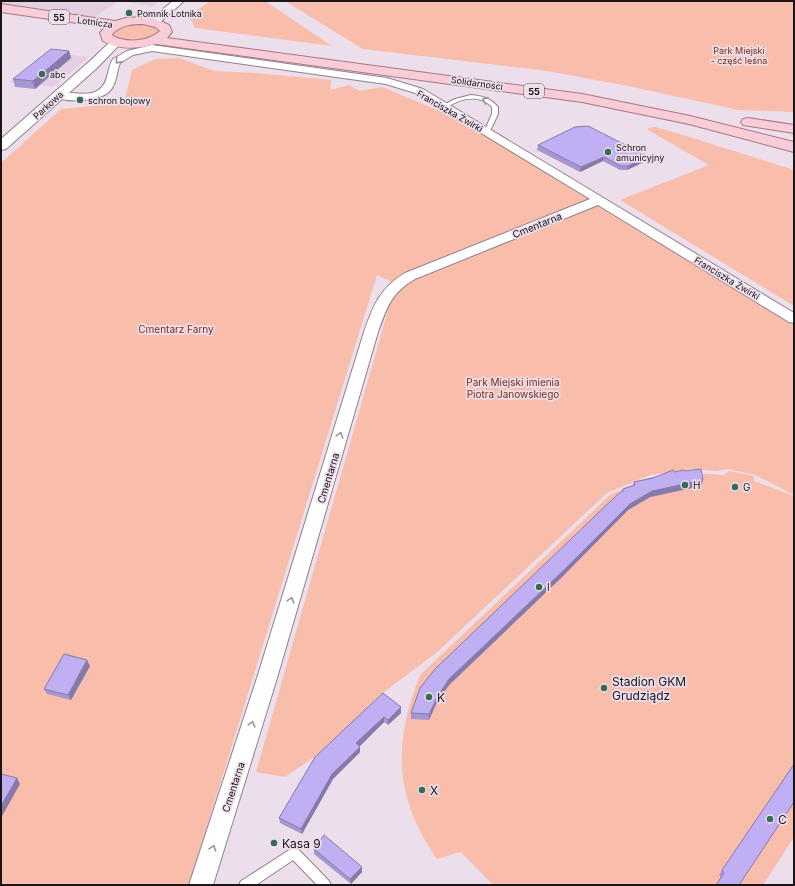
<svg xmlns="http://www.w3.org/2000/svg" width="795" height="886" font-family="Inter,sans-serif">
<rect width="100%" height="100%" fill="#eddeeb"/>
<g fill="#e4cfe2">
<path d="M 1,1 L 159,1 L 153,6 L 119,1 L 95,17 L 1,3 Z"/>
<path d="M 47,52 L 89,57 L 53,87 L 10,82 Z"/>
</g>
<g fill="#f8bdab">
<path d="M 210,1 L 265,1 L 332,46 L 195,28 L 189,16 Z"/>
<path d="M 285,1 L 794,1 L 794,112 L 738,110 L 628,86 L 547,71 L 363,49 Z"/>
<path d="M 137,24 C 145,24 155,24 158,32 C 150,43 123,45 114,35 L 115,31 L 122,27 Z"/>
<path d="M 179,58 L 214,71 L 256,73 L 331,80 L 330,90 L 349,85 L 359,91 L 382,87 L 454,117 L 794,323 L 794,495 L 755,475 L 728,469 L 717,471 L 693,469 L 650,475 L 607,493 L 436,653 L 380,695 L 326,749 L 285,777 L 256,772 L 389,307 L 400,286 L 377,275 L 189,885 L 1,885 L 1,163 L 61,109 L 124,103 L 132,70 L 155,59 Z"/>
<path d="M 655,127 L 680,134 L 794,170 L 794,306 L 620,200 L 709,165 L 648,130 L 648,128 Z"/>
<path d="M 729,471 L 754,476 L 754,481 L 794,496 L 794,837 L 763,885 L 493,885 L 461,852 L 437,859 C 394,797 393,744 420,675 L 610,495 C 652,474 679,471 724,475 Z"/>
</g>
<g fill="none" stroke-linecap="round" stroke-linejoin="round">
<defs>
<g id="service">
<path d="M 471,95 C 482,96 490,98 498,107 L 498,114 L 489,133 L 484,132 L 492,114 L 492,107 C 479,94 462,98 447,107 L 442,106 L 455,99 Z"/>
<path d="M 294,847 L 298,849 L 329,881 L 331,885 L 317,885 L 293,860 L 256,885 L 239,885 L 241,881 Z"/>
</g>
<path id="minor" d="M 152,45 L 387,78 L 423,89 L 794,313 L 794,323 L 789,322 L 598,205 L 415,279 C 391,293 387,307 378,332 L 277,678 L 213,885 L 189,885 L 257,678 L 364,332 C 373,306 380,288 405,273 L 590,199 L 415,93 L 386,84 L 152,51 L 133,55 L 120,63 C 116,73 117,84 109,92 C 99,101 63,104 54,95 C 61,87 88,101 101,88 C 109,81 107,68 113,59 L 127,51 Z"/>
<g id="tertiary">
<path d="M 173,1 L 184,1 L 158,24 L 150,24 L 149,22 L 150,20 Z"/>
<path d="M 115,40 L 119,41 L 121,43 L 98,67 L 6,149 L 1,150 L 1,139 L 90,61 L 111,41 Z"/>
</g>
<g id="primary">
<path d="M 1,4 L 115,21 L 126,18 L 143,17 L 156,19 L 169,25 L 172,32 L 167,38 L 582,94 L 690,116 L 794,142 L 794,152 L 689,124 L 582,102 L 156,44 C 138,49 119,50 103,41 L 100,33 L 105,27 L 1,12 ZM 143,24 L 155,27 L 160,31 C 148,42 126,43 113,36 L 112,34 C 121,25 132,24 143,24 Z"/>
<path d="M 748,118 L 794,125 L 794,133 L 743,125 L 741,122 L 743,119 Z"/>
</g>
</defs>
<use href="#service" stroke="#8f818d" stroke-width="2"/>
<use href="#minor" stroke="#8f818d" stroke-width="2"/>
<use href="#tertiary" stroke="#8f818d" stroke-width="2"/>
<use href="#primary" stroke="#a87684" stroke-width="2"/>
<use href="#service" fill="#fff" fill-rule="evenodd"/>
<use href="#minor" fill="#fff" fill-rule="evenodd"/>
<use href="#tertiary" fill="#fff" fill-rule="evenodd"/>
<use href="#primary" fill="#f8cdd7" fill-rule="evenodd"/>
</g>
<g fill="#a696d1">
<path d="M 69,51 L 71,58 L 35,89 L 15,87 L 13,79 Z"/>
<path d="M 538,145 L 646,161 L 627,170 L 620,170 L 603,161 L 580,172 L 537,150 Z"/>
<path d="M 685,471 L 701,486 L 650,497 L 628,510 L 563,576 L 449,685 L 437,702 L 429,720 L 411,719 L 411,713 L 622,492 L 623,489 L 633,485 L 634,482 L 674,472 Z"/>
<path d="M 90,666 L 71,700 L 47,694 L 44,689 Z"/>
<path d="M 383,693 L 401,713 L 388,725 L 384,722 L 360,746 L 360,752 L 333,779 L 302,834 L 280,823 L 279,818 Z"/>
<path d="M 314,849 L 362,867 L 362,872 L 351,884 L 314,854 Z"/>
<path d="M 722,870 L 739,885 L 721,877 L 719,875 Z"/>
</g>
<g fill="#877aaa">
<path d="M 69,51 L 71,58 L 35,89 L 33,81 Z"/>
<path d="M 647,156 L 646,161 L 627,170 L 628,166 Z"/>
<path d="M 604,157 L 603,161 L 580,172 L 581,167 Z"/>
<path d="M 703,480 L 701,486 L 650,497 L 628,510 L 563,576 L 449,685 L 437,702 L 429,720 L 429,714 L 438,696 L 449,679 L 630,504 L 652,491 Z"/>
<path d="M 87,660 L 90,666 L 71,700 L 68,695 Z"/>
<path d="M 401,707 L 401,713 L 388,725 L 388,720 Z"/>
<path d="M 384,717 L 384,722 L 357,749 L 356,743 Z"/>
<path d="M 360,747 L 360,752 L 333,779 L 302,834 L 301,829 L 332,774 Z"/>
<path d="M 17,778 L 20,784 L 1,818 L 1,806 Z"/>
<path d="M 362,867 L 362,872 L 351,884 L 350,879 Z"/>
</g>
<g fill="#c1aff3" stroke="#877aaa">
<path d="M 51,49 L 69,51 L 33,81 L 13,79 Z"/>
<path d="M 588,126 L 647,156 L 628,166 L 621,166 L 604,157 L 581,167 L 538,145 L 575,127 Z"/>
<path d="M 701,469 L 703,480 L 652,491 L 630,504 L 564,570 L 449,679 L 438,696 L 429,714 L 411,713 L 420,688 L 435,669 L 617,495 L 623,491 L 623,489 L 635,485 L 634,482 L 653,478 L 673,470 L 674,472 L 684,470 L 685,471 Z"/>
<path d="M 64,654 L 87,660 L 68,695 L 44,689 Z"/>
<path d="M 383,693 L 401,707 L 388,720 L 384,717 L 356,743 L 360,747 L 332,774 L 301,829 L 279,818 L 315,757 Z"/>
<path d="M 794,764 L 794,802 L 739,885 L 716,885 L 724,873 L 722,870 L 784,779 Z"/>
<path d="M 1,774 L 17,778 L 1,806 Z"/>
<path d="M 324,835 L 362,867 L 350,879 L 314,849 Z"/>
</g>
<defs><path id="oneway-chevron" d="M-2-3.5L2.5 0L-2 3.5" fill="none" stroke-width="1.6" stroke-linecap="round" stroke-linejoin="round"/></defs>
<g stroke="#989698">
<use href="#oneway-chevron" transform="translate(118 61) rotate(132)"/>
<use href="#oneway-chevron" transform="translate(485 100) rotate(-158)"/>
<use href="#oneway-chevron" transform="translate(340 435) rotate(-73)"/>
<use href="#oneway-chevron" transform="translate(291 600) rotate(-73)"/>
<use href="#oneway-chevron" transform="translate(252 724) rotate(-73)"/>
<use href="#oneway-chevron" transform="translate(213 848) rotate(-72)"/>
</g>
<g fill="#356c53" stroke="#eddeeb" stroke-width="1.5">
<circle cx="129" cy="13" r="4"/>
<circle cx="42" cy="74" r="4"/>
<circle cx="80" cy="100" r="4"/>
<circle cx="608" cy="152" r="4"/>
<circle cx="685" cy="485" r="4"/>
<circle cx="735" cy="487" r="4"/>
<circle cx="539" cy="587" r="4"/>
<circle cx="604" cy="688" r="4"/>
<circle cx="429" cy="697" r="4"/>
<circle cx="422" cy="790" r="4"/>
<circle cx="770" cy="819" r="4"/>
<circle cx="274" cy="843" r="4"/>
</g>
<g text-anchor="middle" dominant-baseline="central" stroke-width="3.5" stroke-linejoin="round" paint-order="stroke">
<g font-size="9" fill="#1a1519" stroke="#eddeeb" text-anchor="start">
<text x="137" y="13">Pomnik Lotnika</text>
<text x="50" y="74">abc</text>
<text x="88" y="100">schron bojowy</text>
<text x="616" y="147">Schron<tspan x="616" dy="10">amunicyjny</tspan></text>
</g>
<g fill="#eddeeb" stroke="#595158" stroke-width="1">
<rect x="49" y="10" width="20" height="14" rx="3"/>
<rect x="524" y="84" width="20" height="14" rx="3"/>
</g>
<g font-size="9" font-weight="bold" fill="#1a1519">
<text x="59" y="17">55</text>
<text x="534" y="91">55</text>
</g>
<g font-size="9" fill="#1a1519" stroke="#eddeeb">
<text transform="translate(95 22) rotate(8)">Lotnicza</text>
<text transform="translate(477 83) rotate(8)">Solidarności</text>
<text transform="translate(48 105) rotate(-42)">Parkowa</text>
<text transform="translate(450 111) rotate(30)">Franciszka Żwirki</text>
<text transform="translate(727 278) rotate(31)">Franciszka Żwirki</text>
</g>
<g font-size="9" fill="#7e2b11" stroke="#eddeeb">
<text x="739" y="50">Park Miejski<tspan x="739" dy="10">- część leśna</tspan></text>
</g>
<g font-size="10" fill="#1a1519" stroke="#eddeeb">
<text transform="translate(537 225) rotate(-22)">Cmentarna</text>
<text transform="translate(328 478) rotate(-73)">Cmentarna</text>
<text transform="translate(233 787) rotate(-72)">Cmentarna</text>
</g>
<g font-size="10" fill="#7e2b11" stroke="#eddeeb">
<text x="176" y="329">Cmentarz Farny</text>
<text x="513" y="382">Park Miejski imienia<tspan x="513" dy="12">Piotra Janowskiego</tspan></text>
</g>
<g font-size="10" fill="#1a1519" stroke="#eddeeb" text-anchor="start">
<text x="693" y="485">H</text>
<text x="743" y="487">G</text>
<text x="547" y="587">I</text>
</g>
<g font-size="12" fill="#1a1519" stroke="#eddeeb" text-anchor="start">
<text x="612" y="681">Stadion GKM<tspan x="612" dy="14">Grudziądz</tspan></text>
<text x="437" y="697">K</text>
<text x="430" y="790">X</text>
<text x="778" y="819">C</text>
<text x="282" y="843">Kasa 9</text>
</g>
</g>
<rect width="795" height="886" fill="none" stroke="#1a1519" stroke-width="4"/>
</svg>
